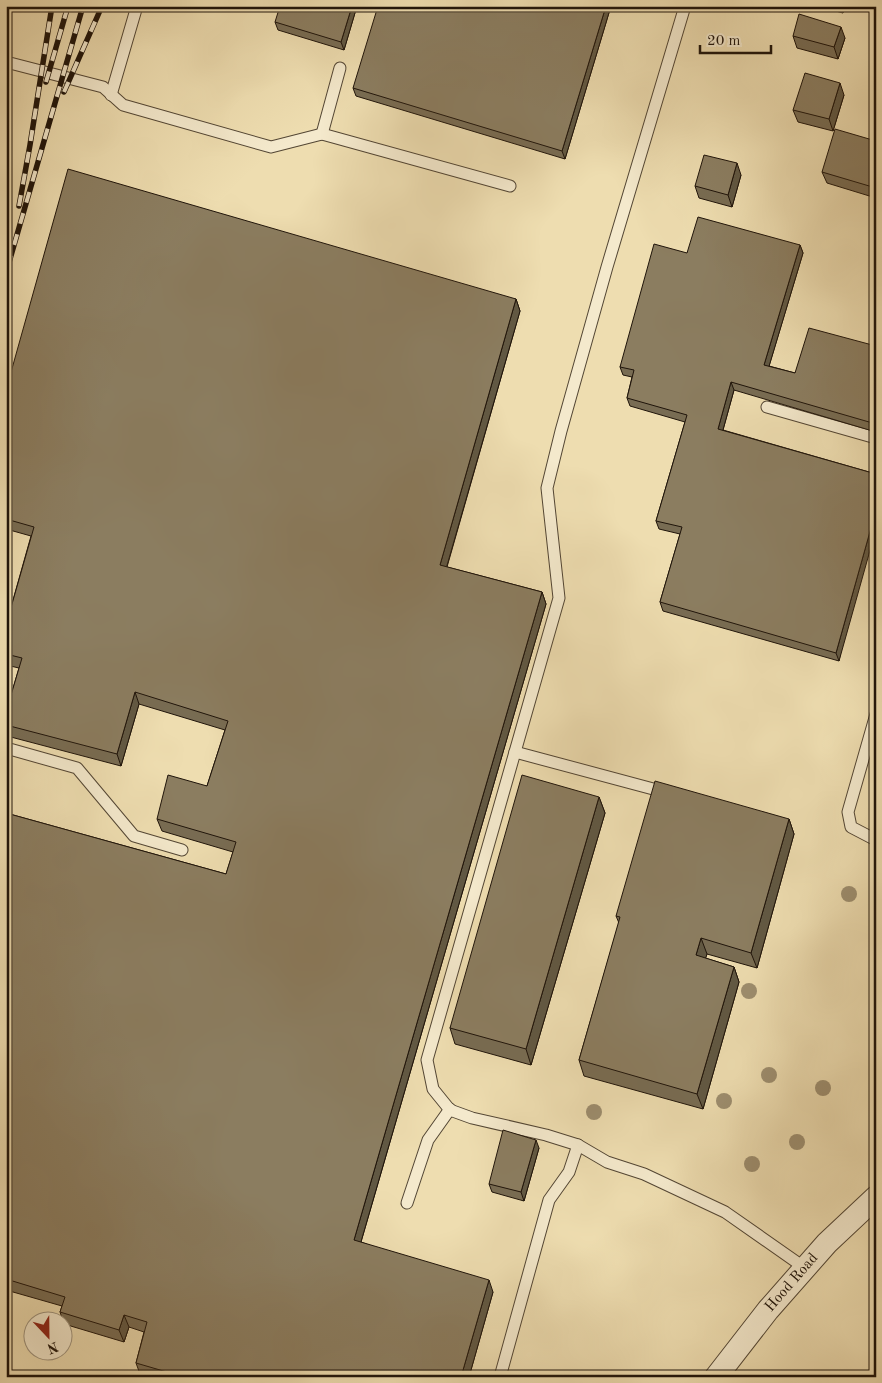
<svg xmlns="http://www.w3.org/2000/svg" width="882" height="1383" font-family="'Old Standard TT',serif">
<rect width="100%" height="100%" fill="#eeddb0"/>
<filter id="stains"><feTurbulence type="fractalNoise" baseFrequency=".004" numOctaves="4"/><feColorMatrix values="0 0 0 0 .2 0 0 0 0 .09 0 0 0 0 .02 0 0 0 .5 -.17"/></filter>
<radialGradient id="worn" r=".72"><stop offset=".6" stop-color="#630" stop-opacity="0"/><stop offset="1" stop-color="#630" stop-opacity=".3"/></radialGradient>
<g fill="none" stroke-linecap="round" stroke-linejoin="round">
<defs>
<g id="lane">
<path d="M 685,6 L 607,267 L 561,431 L 547,488 L 559,598 L 427,1060 L 433,1089 L 450,1110 L 472,1118 L 546,1135 L 578,1145 L 607,1162 L 644,1174 L 725,1212 L 805,1268"/>
<path d="M 6,62 L 103,87 L 123,105 L 271,147 L 322,134 L 510,186"/>
<path d="M 111,95 L 137,6"/>
<path d="M 322,134 L 340,68"/>
<path d="M 767,407 L 876,438"/>
<path d="M 876,714 L 848,812 L 851,827 L 876,840"/>
<path d="M 6,748 L 77,768 L 134,836 L 182,850"/>
<path d="M 515,752 L 657,790"/>
<path d="M 407,1203 L 428,1140 L 450,1109"/>
<path d="M 500,1377 L 549,1200 L 569,1172 L 578,1145"/>
</g>
<path id="street" d="M 716,1377 L 768,1310 L 827,1243 L 876,1197"/>
</defs>
<use href="#lane" stroke="#534634" stroke-width="13"/>
<use href="#street" stroke="#534634" stroke-width="24"/>
<use href="#lane" stroke="#f4e9cc" stroke-width="11"/>
<use href="#street" stroke="#f4e9cc" stroke-width="22"/>
<defs>
<g id="rail">
<path d="M 46,82 L 68,6"/>
<path d="M 64,92 L 102,6"/>
<path d="M 19,206 L 30,145 L 52,6"/>
<path d="M 8,266 L 83,6"/>
</g>
</defs>
<use href="#rail" stroke="#1f140a" stroke-width="5.5"/>
<use href="#rail" stroke="#f4e9cc" stroke-width="4" stroke-dasharray="11" stroke-linecap="butt"/>
</g>
<g fill="#9d8e6f">
<circle cx="849" cy="894" r="8"/>
<circle cx="749" cy="991" r="8"/>
<circle cx="769" cy="1075" r="8"/>
<circle cx="823" cy="1088" r="8"/>
<circle cx="724" cy="1101" r="8"/>
<circle cx="594" cy="1112" r="8"/>
<circle cx="797" cy="1142" r="8"/>
<circle cx="752" cy="1164" r="8"/>
</g>
<g fill="#786c53" stroke="#1f140a">
<path d="M 357,6 L 344,50 L 278,30 L 275,22 Z"/>
<path d="M 611,6 L 565,159 L 356,96 L 353,88 Z"/>
<path d="M 817,6 L 845,6 L 843,13 Z"/>
<path d="M 793,36 L 845,38 L 838,59 L 797,48 Z"/>
<path d="M 844,95 L 833,131 L 798,122 L 793,110 Z"/>
<path d="M 876,141 L 876,198 L 827,183 L 822,172 Z"/>
<path d="M 741,175 L 732,207 L 699,198 L 695,186 Z"/>
<path d="M 800,245 L 803,253 L 769,366 L 795,373 L 876,346 L 876,432 L 734,390 L 723,430 L 876,474 L 839,661 L 663,611 L 660,602 L 680,534 L 659,529 L 656,521 L 685,422 L 630,406 L 627,398 L 632,377 L 623,375 L 620,367 L 687,253 Z"/>
<path d="M 516,299 L 520,311 L 447,567 L 542,592 L 546,604 L 361,1242 L 493,1292 L 469,1377 L 148,1377 L 140,1374 L 136,1363 L 144,1332 L 129,1327 L 124,1342 L 64,1324 L 60,1312 L 62,1306 L 6,1290 L 6,813 L 226,874 L 233,852 L 162,831 L 157,819 L 207,786 L 225,730 L 139,704 L 121,766 L 7,736 L 6,732 L 6,712 L 19,668 L 6,665 L 6,625 L 31,536 L 6,529 L 6,390 Z"/>
<path d="M 599,797 L 605,813 L 531,1065 L 455,1044 L 450,1028 Z"/>
<path d="M 789,819 L 794,834 L 757,968 L 707,954 L 705,958 L 734,967 L 739,982 L 703,1109 L 584,1076 L 579,1060 L 619,923 L 616,916 Z"/>
<path d="M 539,1148 L 524,1201 L 492,1192 L 489,1184 Z"/>
</g>
<g fill="#615843" stroke="#1f140a">
<path d="M 352,6 L 357,6 L 344,50 L 341,42 Z"/>
<path d="M 606,6 L 611,6 L 565,159 L 562,151 Z"/>
<path d="M 841,6 L 845,6 L 843,13 Z"/>
<path d="M 841,27 L 845,38 L 838,59 L 834,47 Z"/>
<path d="M 840,83 L 844,95 L 833,131 L 829,119 Z"/>
<path d="M 737,163 L 741,175 L 732,207 L 728,195 Z"/>
<path d="M 800,245 L 803,253 L 767,373 L 764,365 Z"/>
<path d="M 516,299 L 520,311 L 444,576 L 440,565 Z"/>
<path d="M 731,382 L 734,390 L 721,437 L 718,429 Z"/>
<path d="M 876,510 L 876,529 L 839,661 L 836,653 Z"/>
<path d="M 542,592 L 546,604 L 358,1252 L 354,1240 Z"/>
<path d="M 135,692 L 139,704 L 121,766 L 117,754 Z"/>
<path d="M 599,797 L 605,813 L 531,1065 L 526,1049 Z"/>
<path d="M 789,819 L 794,834 L 757,968 L 751,953 Z"/>
<path d="M 701,938 L 707,954 L 702,970 L 696,955 Z"/>
<path d="M 734,967 L 739,982 L 703,1109 L 697,1094 Z"/>
<path d="M 536,1140 L 539,1148 L 524,1201 L 521,1192 Z"/>
<path d="M 489,1280 L 493,1292 L 469,1377 L 461,1377 Z"/>
<path d="M 124,1315 L 129,1327 L 124,1342 L 119,1330 Z"/>
</g>
<g fill="#8b7d60" stroke="#1f140a">
<path d="M 280,6 L 352,6 L 341,42 L 275,22 Z"/>
<path d="M 378,6 L 606,6 L 562,151 L 353,88 Z"/>
<path d="M 799,14 L 841,27 L 834,47 L 793,36 Z"/>
<path d="M 805,73 L 840,83 L 829,119 L 793,110 Z"/>
<path d="M 835,129 L 876,141 L 876,188 L 822,172 Z"/>
<path d="M 704,155 L 737,163 L 728,195 L 695,186 Z"/>
<path d="M 68,169 L 516,299 L 440,565 L 542,592 L 354,1240 L 489,1280 L 461,1377 L 184,1377 L 136,1363 L 147,1322 L 124,1315 L 119,1330 L 60,1312 L 65,1297 L 6,1279 L 6,813 L 226,874 L 236,842 L 157,819 L 168,775 L 207,786 L 228,721 L 135,692 L 117,754 L 6,725 L 6,712 L 22,658 L 6,654 L 6,625 L 34,527 L 6,519 L 6,390 Z"/>
<path d="M 698,217 L 800,245 L 764,365 L 795,373 L 809,328 L 876,346 L 876,424 L 731,382 L 718,429 L 876,474 L 876,510 L 836,653 L 660,602 L 682,527 L 656,521 L 687,415 L 627,398 L 634,370 L 620,367 L 654,244 L 687,253 Z"/>
<path d="M 522,775 L 599,797 L 526,1049 L 450,1028 Z"/>
<path d="M 655,781 L 789,819 L 751,953 L 701,938 L 696,955 L 734,967 L 697,1094 L 579,1060 L 620,917 L 616,916 Z"/>
<path d="M 503,1130 L 536,1140 L 521,1192 L 489,1184 Z"/>
</g>
<g text-anchor="middle" dominant-baseline="central" stroke-width="4" stroke-linejoin="round" paint-order="stroke">
<g font-size="15" fill="#1f140a" stroke="#f4e9cc">
<text transform="translate(792 1283) rotate(-49)">Hood Road</text>
</g>
</g>
<rect width="882" height="1383" fill="none" stroke="#eeddb0" stroke-width="25"/>
<rect x="8" y="8" width="867" height="1368" fill="none" stroke="#1f140a" stroke-width="2.5"/>
<rect x="12" y="12" width="857" height="1358" fill="none" stroke="#1f140a"/>
<g transform="translate(48 1336) rotate(158)"><circle r="24" fill="#f4e9cc" stroke="#9f947e"/>
<path d="M0-4L9 19L0 12L-9 19Z" fill="#8f2418"/>
<text y="-8" font-size="14" font-weight="bold" text-anchor="middle" fill="#1f140a">N</text>
</g>
<path d="M700 45v8h71v-8" fill="none" stroke="#1f140a" stroke-width="2.5"/>
<text x="707" y="45" font-size="15" fill="#1f140a" stroke="#f4e9cc" stroke-width="4" paint-order="stroke">20 m</text>
<rect width="100%" height="100%" filter="url(#stains)"/>
<rect width="100%" height="100%" fill="url(#worn)"/>
</svg>
